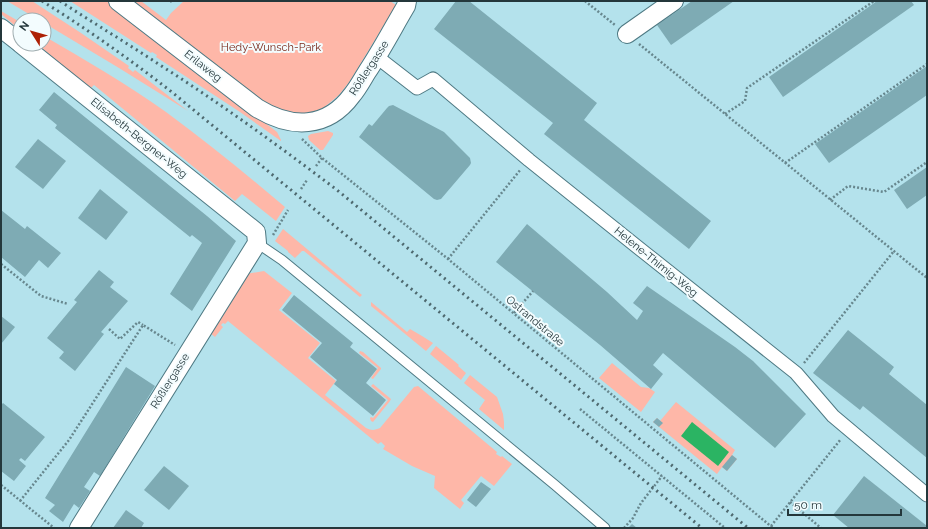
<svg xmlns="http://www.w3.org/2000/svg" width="928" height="529" font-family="Raleway,sans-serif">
<rect width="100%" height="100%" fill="#b4e2ec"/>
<g fill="#feb7a8">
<path d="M 7,1 L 32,1 L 81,33 L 129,66 L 128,68 L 133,72 L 135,70 L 188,111 L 119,68 L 44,23 L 44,20 L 39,20 Z"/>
<path d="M 70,1 L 108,1 L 277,132 L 281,140 L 281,141 L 240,112 L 156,57 L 157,55 L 152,52 L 151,53 Z"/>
<path d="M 132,1 L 141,1 L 166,20 L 171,13 L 184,1 L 390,1 L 396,5 L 350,81 L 339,95 L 321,110 L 296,115 L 265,103 Z"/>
<path d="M 1,11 L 20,22 L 20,30 L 1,14 Z"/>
<path d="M 44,36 C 85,60 127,84 166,112 C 207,142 246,174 285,207 L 276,221 L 242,194 L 235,201 L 94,85 L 90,89 L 37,44 L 44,44 Z"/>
<path d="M 328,131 L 333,133 L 333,135 L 323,150 L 320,150 L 309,140 L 308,136 L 311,134 Z"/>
<path d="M 283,229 L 362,295 L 360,297 L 304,251 L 302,251 L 295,258 L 288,252 L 288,251 L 275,241 Z"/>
<path d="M 264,271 L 292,293 L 279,310 L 320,343 L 308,358 L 336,381 L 325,395 L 366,428 C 372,431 375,430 380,428 L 414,387 L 418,386 L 497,452 L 496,454 L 501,457 L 502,456 L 512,464 L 494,486 L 481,476 L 461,500 L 464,503 L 460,509 L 434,488 L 435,476 L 412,466 L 383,449 L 385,446 L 381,442 L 378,444 L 228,321 L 225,324 L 223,323 L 221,325 L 223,327 L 215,337 L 210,333 L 246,274 Z"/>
<path d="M 371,302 L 407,332 L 410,329 L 422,336 L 433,343 L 426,351 L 371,306 Z"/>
<path d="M 436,346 L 459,365 L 458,366 L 466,373 L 461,380 L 430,354 Z"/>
<path d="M 360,351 L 363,352 L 381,368 L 381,369 L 373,379 L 371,378 L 378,368 L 359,353 Z"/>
<path d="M 612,363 L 641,387 L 649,388 L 655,392 L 641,412 L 599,378 Z"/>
<path d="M 470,375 L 497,397 L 503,414 L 504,422 L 504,430 L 479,409 L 485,400 L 464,383 Z"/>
<path d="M 373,384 L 391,399 L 390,401 L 373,422 L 371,421 L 370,418 L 371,417 L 373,418 L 388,400 L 371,386 Z"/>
<path d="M 676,402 L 735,450 L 732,455 L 737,459 L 727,471 L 722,467 L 717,474 L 653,422 L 657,418 L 660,421 Z"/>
</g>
<path fill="#2bb463" d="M 692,422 L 729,452 L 718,466 L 681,436 Z"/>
<g fill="#7eabb4">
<path d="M 456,1 L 469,1 L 597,103 L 584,120 L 711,221 L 689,249 L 544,134 L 553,123 L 434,29 Z"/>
<path d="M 692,1 L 734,1 L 671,45 L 657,25 Z"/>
<path d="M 877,1 L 911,1 L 914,5 L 783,97 L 769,77 Z"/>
<path d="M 927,66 L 927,95 L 829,163 L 815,144 Z"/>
<path d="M 54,92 L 207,216 L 236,241 L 192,311 L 170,294 L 202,243 L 192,235 L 190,237 L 55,128 L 57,125 L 39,110 Z"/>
<path d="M 393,105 L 444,132 L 470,158 L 471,163 L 470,165 L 441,199 L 437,200 L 434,199 L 359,137 L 369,124 L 372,126 L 387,108 L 389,106 Z"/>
<path d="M 38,139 L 66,161 L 43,189 L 15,167 Z"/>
<path d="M 927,167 L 927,195 L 907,209 L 894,190 Z"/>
<path d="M 100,189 L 128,212 L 106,240 L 78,218 Z"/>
<path d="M 1,210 L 25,229 L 27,226 L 61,253 L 48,268 L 39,260 L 25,277 L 1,257 Z"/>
<path d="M 527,224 L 607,292 L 637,320 L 643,311 L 633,303 L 647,286 L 735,347 L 753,361 L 806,414 L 775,448 L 663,353 L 653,365 L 663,374 L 651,389 L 600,345 L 496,262 Z"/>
<path d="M 99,270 L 114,282 L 110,287 L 128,301 L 101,332 L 104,334 L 75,371 L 59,358 L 64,352 L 47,338 L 77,302 L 74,300 Z"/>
<path d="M 294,295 L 353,343 L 350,347 L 377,369 L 366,383 L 386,400 L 373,416 L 334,384 L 337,380 L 310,357 L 322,343 L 282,310 Z"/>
<path d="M 1,316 L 15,327 L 1,344 Z"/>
<path d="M 848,330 L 894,367 L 889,374 L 927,405 L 927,458 L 863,406 L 860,410 L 813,373 Z"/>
<path d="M 126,367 L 155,386 L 100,476 L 94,472 L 84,487 L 90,491 L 79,508 L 74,504 L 63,522 L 49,511 L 55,505 L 45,498 Z"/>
<path d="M 3,403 L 45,437 L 25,461 L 21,458 L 19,460 L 26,466 L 14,481 L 1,471 L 1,405 Z"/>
<path d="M 657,418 L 663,423 L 659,427 L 653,422 Z"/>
<path d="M 732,455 L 737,459 L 727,471 L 722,467 Z"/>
<path d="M 164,466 L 189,486 L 169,510 L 144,490 Z"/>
<path d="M 864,476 L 927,526 L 927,528 L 849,528 L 833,515 Z"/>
<path d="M 481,482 L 491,489 L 476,507 L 467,500 Z"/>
<path d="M 126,510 L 144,523 L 141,528 L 113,528 Z"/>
<path d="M 632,524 L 637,528 L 628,528 Z"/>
</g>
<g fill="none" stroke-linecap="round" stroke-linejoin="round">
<defs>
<path id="service" d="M 257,243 L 282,260 L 555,485 L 605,528"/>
<path id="pedestrian" d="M 377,57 L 417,88 L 433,79 L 529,160 L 645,253 L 796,373 L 833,416 L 927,495"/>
<g id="minor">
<path d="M 118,1 L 257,108 C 291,129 327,129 352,95 C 358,88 362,80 367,72 C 381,51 393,28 406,6 L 407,1"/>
<path d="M 1,28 L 20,43"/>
<path d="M 627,34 L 674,1"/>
<path d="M 21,44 L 256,232 L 257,243 L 79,528"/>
</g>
</defs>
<use href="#service" stroke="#4e7983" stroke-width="11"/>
<use href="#pedestrian" stroke="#4e7983" stroke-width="15"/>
<use href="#minor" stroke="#4e7983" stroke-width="20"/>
<g stroke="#67878e" stroke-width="2.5" stroke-dasharray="2 2" stroke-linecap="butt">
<path d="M 585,1 L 615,25"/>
<path d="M 170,2 L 171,1"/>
<path d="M 639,44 L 927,278"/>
<path d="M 725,114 L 745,101 L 747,88 L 874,1"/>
<path d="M 302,139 L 322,158 L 448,259 L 773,528"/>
<path d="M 785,163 L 927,64"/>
<path d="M 316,166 L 322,158"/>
<path d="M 301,189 L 307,180"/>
<path d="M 830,200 L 848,186 L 884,192 L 927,162"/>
<path d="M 273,235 L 288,210"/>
<path d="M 448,259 L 521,169"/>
<path d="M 1,264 L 41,296 L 68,304"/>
<path d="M 514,313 L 533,291"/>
<path d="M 109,329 L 120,339 L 138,322 L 143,325"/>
<path d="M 804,363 L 894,251"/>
<path d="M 580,409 L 725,528"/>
<path d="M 1,485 L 54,528"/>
<path d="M 20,501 L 69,440 L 143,325 L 175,345"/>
<path d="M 790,502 L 821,528"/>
<path d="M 771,526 L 841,439"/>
<path d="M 624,528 L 633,518 L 641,503 L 662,476"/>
</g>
<use href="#service" stroke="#fff" stroke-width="9"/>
<use href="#pedestrian" stroke="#fff" stroke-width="13"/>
<use href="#minor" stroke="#fff" stroke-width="18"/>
<g stroke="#4e696f" stroke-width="3" stroke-dasharray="2 4" stroke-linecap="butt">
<path d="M 42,1 C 87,29 131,60 173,93 L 702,528"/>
<path d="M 60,1 C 93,23 127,43 160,65 C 221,104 279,146 337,190 L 748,528"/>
</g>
</g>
<g text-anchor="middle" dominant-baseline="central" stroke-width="4" stroke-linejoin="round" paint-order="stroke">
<g font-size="11" fill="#7a291b" stroke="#f3fcfe">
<text x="271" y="47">Hedy-Wunsch-Park</text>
</g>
<g font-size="11" fill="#24373b" stroke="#f3fcfe">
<text transform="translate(203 66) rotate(38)">Erilaweg</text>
<text transform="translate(369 68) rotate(-57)">Rößlergasse</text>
<text transform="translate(139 138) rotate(39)">Elisabeth-Bergner-Weg</text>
<text transform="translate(656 262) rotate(39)">Helene-Thimig-Weg</text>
<text transform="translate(535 321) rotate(40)">Ostrandstraße</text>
<text transform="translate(170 381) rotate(-58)">Rößlergasse</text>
</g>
</g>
<rect width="928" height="529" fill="none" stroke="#24373b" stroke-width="4"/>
<g transform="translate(32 32) rotate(307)"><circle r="19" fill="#f3fcfe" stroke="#a0adb0"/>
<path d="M0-3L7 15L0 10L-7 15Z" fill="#ae2005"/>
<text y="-6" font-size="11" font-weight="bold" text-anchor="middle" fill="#24373b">N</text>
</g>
<path d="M788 509v6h113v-6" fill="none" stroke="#24373b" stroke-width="2"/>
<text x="794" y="509" font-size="12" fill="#24373b" stroke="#f3fcfe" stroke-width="3" paint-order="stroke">50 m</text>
</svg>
